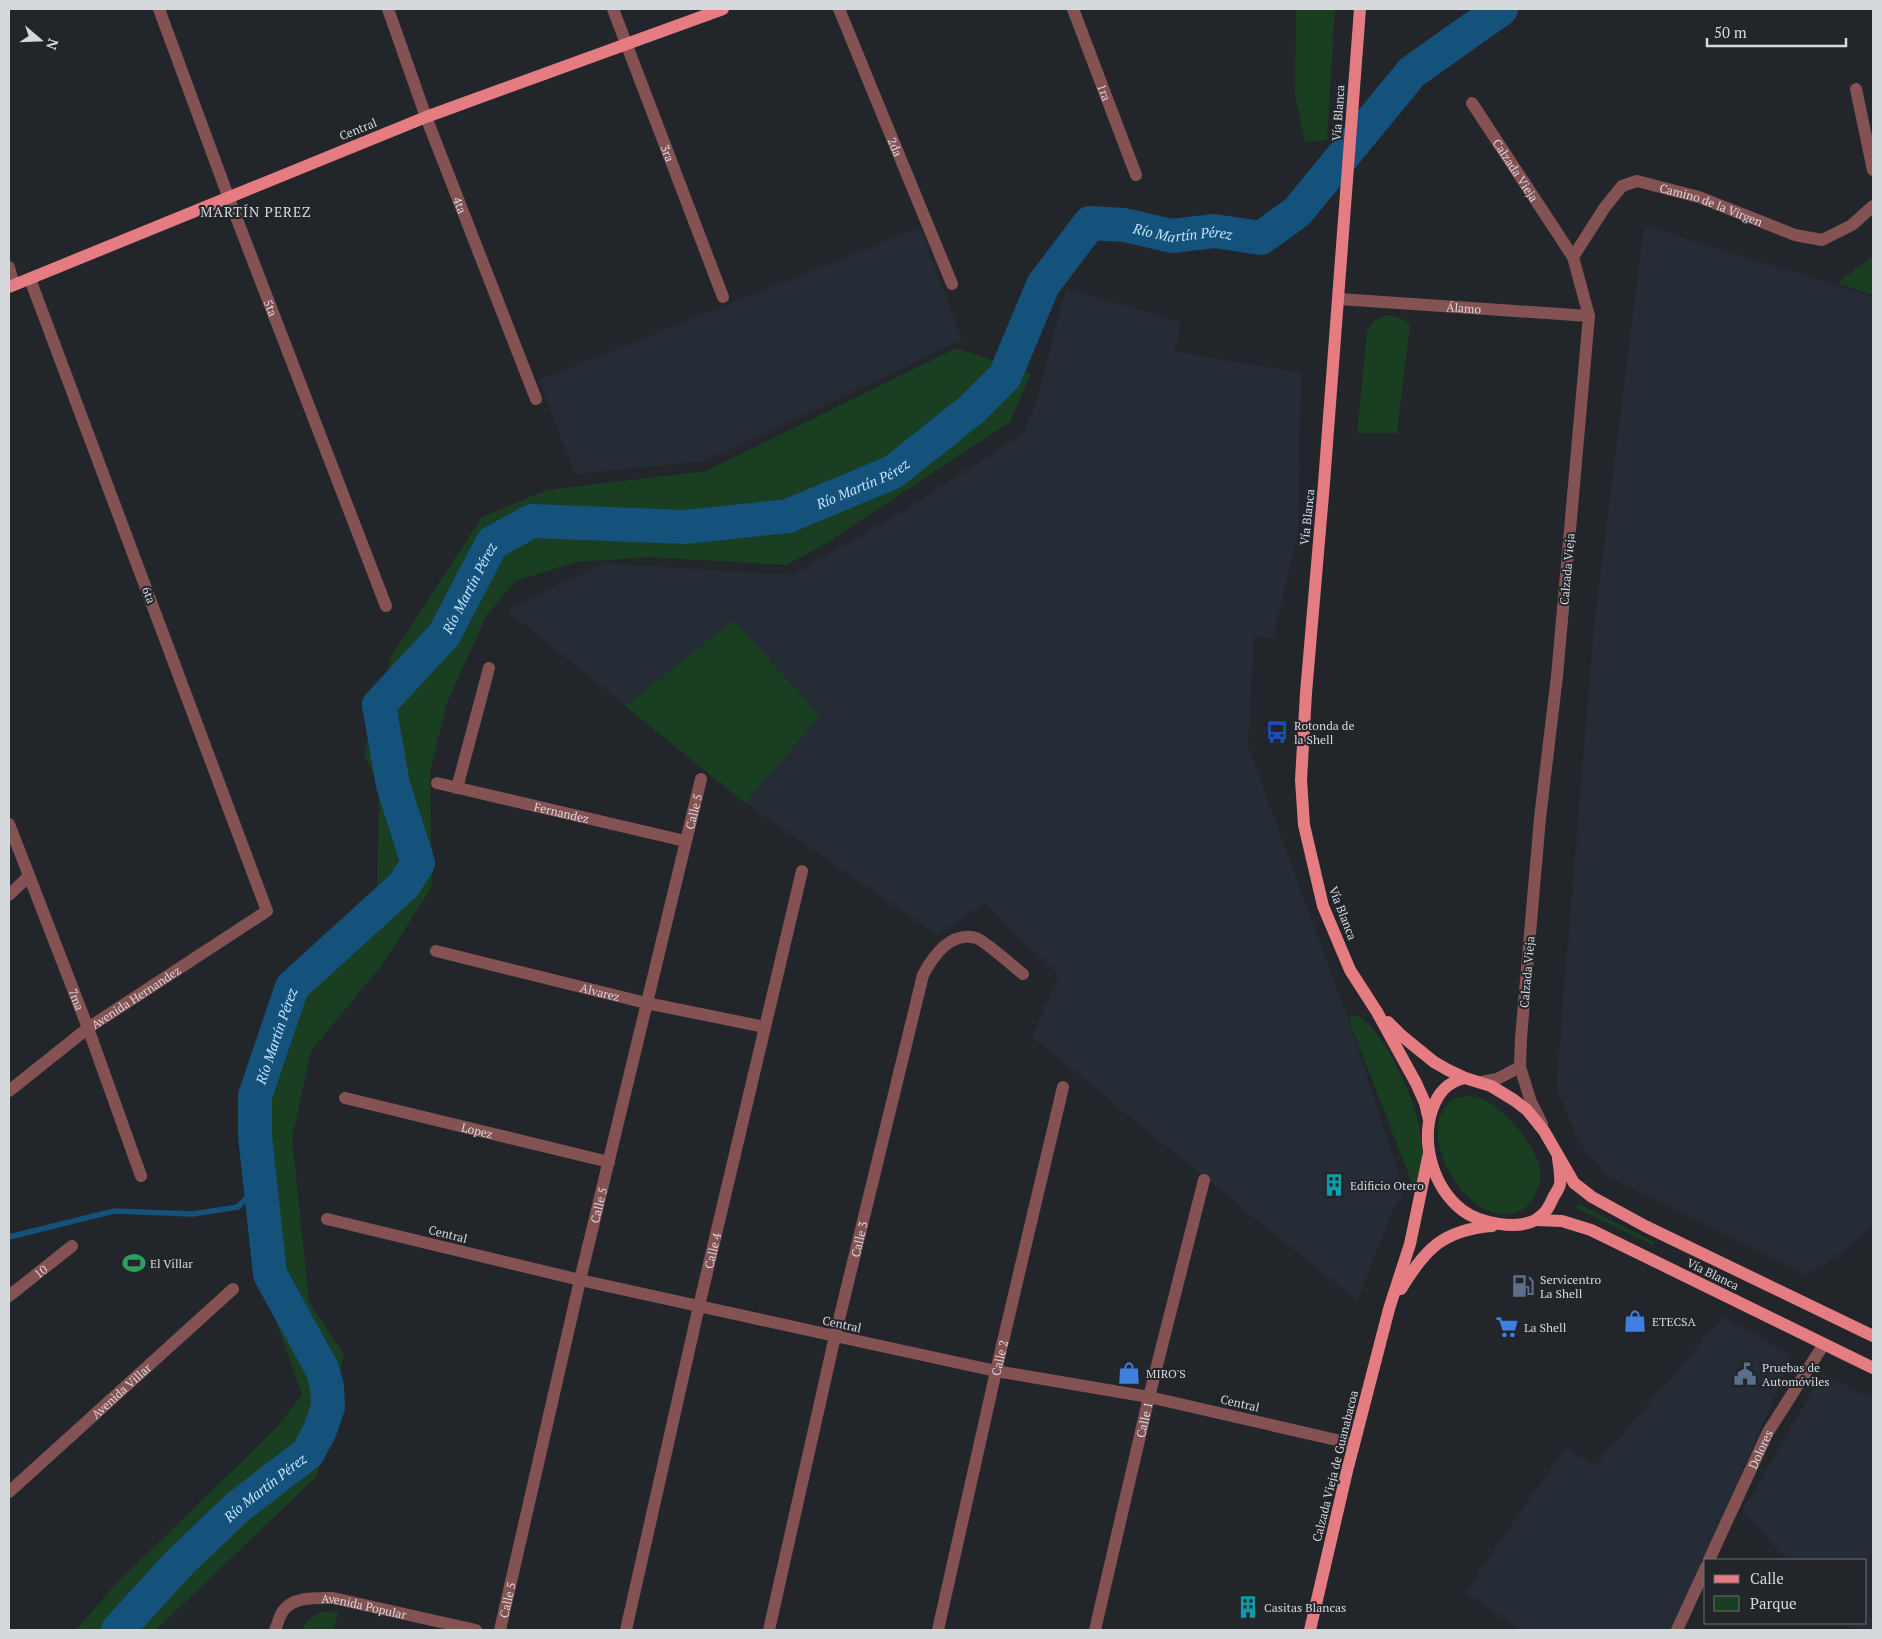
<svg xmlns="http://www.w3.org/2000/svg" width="1882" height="1639" font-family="'PT Serif',serif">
<rect width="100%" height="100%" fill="#22262a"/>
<g fill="#252c36">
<path d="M 1644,225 L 1873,297 L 1873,1226 L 1824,1266 L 1805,1275 L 1605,1174 L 1579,1142 L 1556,1087 L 1595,617 Z"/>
<path d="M 920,227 L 962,340 L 706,461 L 575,474 L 539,380 Z"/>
<path d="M 1066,288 L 1181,322 L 1175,351 L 1301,373 L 1298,533 L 1273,638 L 1254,636 L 1248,746 L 1353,1033 L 1404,1191 L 1392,1212 L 1357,1301 L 1032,1037 L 1059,975 L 984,903 L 937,935 L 745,803 L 507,610 L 605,563 L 792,575 L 897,515 L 1024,433 L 1038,396 Z"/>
<path d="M 1723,1317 L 1792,1355 L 1675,1630 L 1520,1630 L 1465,1592 L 1566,1447 L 1595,1466 Z"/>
<path d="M 1822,1374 L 1873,1398 L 1873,1630 L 1853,1630 L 1846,1623 L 1866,1623 L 1866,1560 L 1788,1560 L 1742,1512 Z"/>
</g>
<g fill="#193e22">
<path d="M 1296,9 L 1335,9 L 1327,140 L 1305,142 L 1295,94 Z"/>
<path d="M 1873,256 L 1873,295 L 1837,283 Z"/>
<path d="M 1390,315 L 1405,320 L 1410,326 L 1397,433 L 1357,433 L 1367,332 C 1372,321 1379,316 1390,315 Z"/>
<path d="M 957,348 L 1031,374 L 1010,422 L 820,547 L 786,565 L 649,557 L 577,562 L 515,581 L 486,617 L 448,700 L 430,772 L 432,887 L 381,966 L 311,1051 L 292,1137 L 309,1302 L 344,1354 L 317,1476 L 156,1630 L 76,1630 L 117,1583 L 277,1427 L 302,1395 L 268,1299 L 253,1273 L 244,1140 L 303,959 L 377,888 L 379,786 L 364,754 L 392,655 L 482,517 L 547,490 L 706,471 Z"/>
<path d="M 734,620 L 820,716 L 745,803 L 625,706 Z"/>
<path d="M 1351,1015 C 1377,1015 1412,1094 1417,1117 C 1421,1132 1423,1151 1422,1167 C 1422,1175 1418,1184 1416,1193 L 1350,1023 Z"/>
<path d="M 1467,1096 C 1473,1097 1480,1098 1486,1101 C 1507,1112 1537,1146 1540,1171 C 1541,1179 1539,1186 1536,1193 C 1532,1202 1528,1207 1519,1211 C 1470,1232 1412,1134 1450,1102 C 1454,1098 1462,1097 1467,1096 Z"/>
<path d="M 1578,1204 L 1654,1242 L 1653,1245 L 1576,1208 Z"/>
<path d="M 339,1611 L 333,1630 L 302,1630 C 312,1612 319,1612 339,1611 Z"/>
</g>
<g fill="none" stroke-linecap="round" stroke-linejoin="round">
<path stroke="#14517b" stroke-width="5.5" d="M 9,1237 L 114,1211 L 193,1214 L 238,1207 L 259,1185"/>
<path stroke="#14517b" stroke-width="34" id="s1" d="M 118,1630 L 180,1562 L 239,1506 L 308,1453 L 320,1430 L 328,1407 L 327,1386 L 322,1369 L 270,1274 L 255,1136 L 255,1096 L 292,987 L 404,885 L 418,863 L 393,785 L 379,705 L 444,635 L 492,543 L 532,521 L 685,527 L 788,516 L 893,472 L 971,410 L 1005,376 L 1043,285 L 1090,223 L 1124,225 L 1172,236 L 1214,231 L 1261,238 L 1297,212 L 1412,72 L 1501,9"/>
<g stroke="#855254" stroke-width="12">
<path id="s2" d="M 159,9 L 228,196 L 386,606"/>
<path id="s3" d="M 388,9 L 426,117 L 536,399"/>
<path id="s4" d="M 613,9 L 723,297"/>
<path id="s5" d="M 839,9 L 952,284"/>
<path id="s6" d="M 1073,9 L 1136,175"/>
<path d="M 1856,89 L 1873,170"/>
<path id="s7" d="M 1472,103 L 1573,257 L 1589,316 L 1557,676 L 1540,818 L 1521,1038 L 1520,1067 L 1531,1102 L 1542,1124"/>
<path id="s8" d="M 1573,257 L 1605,207 L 1622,186 L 1637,181 L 1699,197 L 1795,235 L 1822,240 L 1852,225 L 1873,206"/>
<path d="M 9,267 L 14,285"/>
<path id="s9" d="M 1339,299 L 1589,316"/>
<path id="s10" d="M 437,783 L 685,841"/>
<path d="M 457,788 L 489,668"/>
<path id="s11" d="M 9,824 L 88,1028 L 141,1176"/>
<path d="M 9,895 L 29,876"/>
<path id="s12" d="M 436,951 L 646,1003 L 765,1027"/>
<path d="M 1481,1082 L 1497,1079 L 1520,1067"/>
<path id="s13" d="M 9,1091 L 88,1028 L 267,911 L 30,279"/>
<path id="s14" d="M 345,1098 L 609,1162"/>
<path d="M 327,1219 L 580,1280 L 835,1336 L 996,1371 L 1149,1397 L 1354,1444"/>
<path id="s15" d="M 9,1296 L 72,1246"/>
<path id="s16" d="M 9,1492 L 233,1289"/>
<path id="s17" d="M 1709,1560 L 1768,1432 L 1824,1344"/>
<path id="s18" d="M 275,1630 C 278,1624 279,1616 283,1611 C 293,1596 318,1598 333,1598 L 476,1630"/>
<path id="s19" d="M 500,1630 L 580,1280 L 701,779"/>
<path id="s20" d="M 626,1630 L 699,1306 L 802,871"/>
<path id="s21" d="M 769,1630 L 835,1336 L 923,975 C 933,956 951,931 976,938 C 984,940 1014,967 1023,974"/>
<path id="s22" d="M 938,1630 L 996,1371 L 1063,1087"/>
<path id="s23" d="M 1095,1630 L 1149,1397 L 1204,1180"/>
<path d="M 1677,1630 L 1706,1567"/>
</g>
<g stroke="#e47c82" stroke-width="12">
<path d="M 1360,9 L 1324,483 L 1306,693 L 1301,780 L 1304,825 L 1323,906 L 1350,970 L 1377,1012 L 1416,1083 L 1425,1103 L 1429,1120"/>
<path d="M 9,287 L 426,117 L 723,9"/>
<path d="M 1388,1022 L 1402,1036 L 1434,1062 L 1448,1070 L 1465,1078 L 1491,1086 L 1514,1100 L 1527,1110 L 1544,1131 L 1574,1183 L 1592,1197 L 1645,1226 L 1873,1336"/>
<path d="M 1465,1078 C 1447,1082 1438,1093 1432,1110 C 1421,1144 1433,1187 1462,1210 C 1479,1223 1518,1231 1537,1219 C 1546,1213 1549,1207 1553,1198 C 1555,1194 1559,1189 1560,1184 C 1561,1178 1559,1165 1558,1158"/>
<path d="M 1536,1220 L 1562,1221 L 1591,1230 L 1873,1368"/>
<path d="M 1401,1289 C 1425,1249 1443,1230 1492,1226"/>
<path d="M 1310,1630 L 1347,1471 L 1389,1309 L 1410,1244 L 1429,1153"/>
</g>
</g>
<defs>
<symbol id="bus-bare" viewBox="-9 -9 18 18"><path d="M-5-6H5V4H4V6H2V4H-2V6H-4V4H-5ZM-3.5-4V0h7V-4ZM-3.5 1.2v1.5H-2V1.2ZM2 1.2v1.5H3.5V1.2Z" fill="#1a4fb4" stroke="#22262a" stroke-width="2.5" paint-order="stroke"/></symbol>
<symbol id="building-bare" viewBox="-9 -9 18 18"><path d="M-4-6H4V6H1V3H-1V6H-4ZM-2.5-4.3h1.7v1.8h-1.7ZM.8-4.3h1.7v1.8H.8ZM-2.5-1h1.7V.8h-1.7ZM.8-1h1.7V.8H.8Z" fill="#0f9aa8" stroke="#22262a" stroke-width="2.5" paint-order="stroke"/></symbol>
<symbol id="stadium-bare" viewBox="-9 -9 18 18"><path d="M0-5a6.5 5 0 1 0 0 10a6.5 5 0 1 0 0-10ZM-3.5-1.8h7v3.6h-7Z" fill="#2e9e5b" stroke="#22262a" stroke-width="2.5" paint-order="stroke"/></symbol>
<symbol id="fuel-bare" viewBox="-9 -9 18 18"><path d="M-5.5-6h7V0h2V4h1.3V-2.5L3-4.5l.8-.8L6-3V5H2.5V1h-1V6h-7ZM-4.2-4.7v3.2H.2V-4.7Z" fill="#5c6f8a" stroke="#22262a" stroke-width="2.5" paint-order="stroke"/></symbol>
<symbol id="shop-bare" viewBox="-9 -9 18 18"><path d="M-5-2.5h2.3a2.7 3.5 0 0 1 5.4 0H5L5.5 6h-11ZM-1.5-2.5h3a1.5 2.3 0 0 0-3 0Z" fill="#3f7fe0" stroke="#22262a" stroke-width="2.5" paint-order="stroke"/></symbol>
<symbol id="supermarket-bare" viewBox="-9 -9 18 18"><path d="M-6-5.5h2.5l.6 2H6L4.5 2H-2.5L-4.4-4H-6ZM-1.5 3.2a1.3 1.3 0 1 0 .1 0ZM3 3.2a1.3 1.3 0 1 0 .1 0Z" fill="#3f7fe0" stroke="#22262a" stroke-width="2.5" paint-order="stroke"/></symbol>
<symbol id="civic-bare" viewBox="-9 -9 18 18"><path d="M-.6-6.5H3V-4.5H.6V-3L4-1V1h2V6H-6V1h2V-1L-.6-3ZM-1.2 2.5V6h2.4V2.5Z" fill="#5c6f8a" stroke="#22262a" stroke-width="2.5" paint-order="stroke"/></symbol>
</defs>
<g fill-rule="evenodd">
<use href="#bus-bare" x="1261" y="716" width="32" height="32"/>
<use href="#building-bare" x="1318" y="1169" width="32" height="32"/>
<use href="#stadium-bare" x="118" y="1247" width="32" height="32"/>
<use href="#fuel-bare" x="1507" y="1270" width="32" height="32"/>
<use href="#shop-bare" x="1619" y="1305" width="32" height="32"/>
<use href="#supermarket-bare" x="1491" y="1311" width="32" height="32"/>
<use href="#shop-bare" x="1113" y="1357" width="32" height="32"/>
<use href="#civic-bare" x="1729" y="1358" width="32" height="32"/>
<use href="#building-bare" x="1232" y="1591" width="32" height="32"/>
</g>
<g text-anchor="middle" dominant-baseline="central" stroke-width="4" stroke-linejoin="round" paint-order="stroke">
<g font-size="12" fill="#d6d9dc" stroke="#22262a">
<text stroke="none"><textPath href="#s6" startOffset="89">1ra</textPath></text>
<text transform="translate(1338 113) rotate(-86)">Vía Blanca</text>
<text transform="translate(358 129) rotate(-22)">Central</text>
<text stroke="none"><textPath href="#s5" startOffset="149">2da</textPath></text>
<text stroke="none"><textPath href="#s4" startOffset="154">3ra</textPath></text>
<text stroke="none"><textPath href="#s7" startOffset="80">Calzada Vieja</textPath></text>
<text stroke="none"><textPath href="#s3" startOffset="209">4ta</textPath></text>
<text stroke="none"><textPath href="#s8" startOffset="180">Camino de la Virgen</textPath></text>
<text stroke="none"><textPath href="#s2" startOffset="319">5ta</textPath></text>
<text stroke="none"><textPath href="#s9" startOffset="125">Álamo</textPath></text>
<text transform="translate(1307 517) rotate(-84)">Vía Blanca</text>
<text transform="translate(1567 569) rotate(-85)">Calzada Vieja</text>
<text transform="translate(149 595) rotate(69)">6ta</text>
<text stroke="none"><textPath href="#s19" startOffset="841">Calle 5</textPath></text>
<text stroke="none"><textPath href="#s10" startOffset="128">Fernandez</textPath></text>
<text transform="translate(1343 913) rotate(69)">Vía Blanca</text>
<text transform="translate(1527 972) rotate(-85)">Calzada Vieja</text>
<text stroke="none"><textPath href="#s12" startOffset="169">Alvarez</textPath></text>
<text stroke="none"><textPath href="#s13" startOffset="158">Avenida Hernandez</textPath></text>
<text stroke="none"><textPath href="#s11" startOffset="188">7ma</textPath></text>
<text stroke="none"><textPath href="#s14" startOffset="136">Lopez</textPath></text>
<text stroke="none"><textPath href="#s19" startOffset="436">Calle 5</textPath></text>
<text transform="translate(448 1234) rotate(14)">Central</text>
<text stroke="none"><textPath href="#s21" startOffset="401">Calle 3</textPath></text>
<text stroke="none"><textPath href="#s20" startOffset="389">Calle 4</textPath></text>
<text stroke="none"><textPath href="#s15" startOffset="40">10</textPath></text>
<text transform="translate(1713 1274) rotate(26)">Vía Blanca</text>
<text transform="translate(842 1324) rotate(12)">Central</text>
<text stroke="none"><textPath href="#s22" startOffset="279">Calle 2</textPath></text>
<text stroke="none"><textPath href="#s16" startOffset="151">Avenida Villar</textPath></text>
<text transform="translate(1240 1403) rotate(13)">Central</text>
<text stroke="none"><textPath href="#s23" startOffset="216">Calle 1</textPath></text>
<text stroke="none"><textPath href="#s17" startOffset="122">Dolores</textPath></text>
<text transform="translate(1335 1466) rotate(-76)">Calzada Vieja de Guanabacoa</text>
<text stroke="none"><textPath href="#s19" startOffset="31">Calle 5</textPath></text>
<text stroke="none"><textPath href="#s18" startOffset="106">Avenida Popular</textPath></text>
</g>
<g font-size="12" fill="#d6d9dc" stroke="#22262a" text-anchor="start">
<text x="1294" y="725">Rotonda de<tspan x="1294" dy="14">la Shell</tspan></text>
<text x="1350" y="1185">Edificio Otero</text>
<text x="150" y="1263">El Villar</text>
<text x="1540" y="1279">Servicentro<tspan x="1540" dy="14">La Shell</tspan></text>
<text x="1652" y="1321">ETECSA</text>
<text x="1524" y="1327">La Shell</text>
<text x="1762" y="1367">Pruebas de<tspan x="1762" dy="14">Automóviles</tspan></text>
<text x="1146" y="1373">MIRO'S</text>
<text x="1264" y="1607">Casitas Blancas</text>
</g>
<g font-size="14" letter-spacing="1" fill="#d6d9dc" stroke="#22262a">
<text x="256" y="211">MARTÍN PEREZ</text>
</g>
<g font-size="14" font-style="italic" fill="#c5e4fe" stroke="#22262a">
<text stroke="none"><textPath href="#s1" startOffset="2126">Río Martín Pérez</textPath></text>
<text stroke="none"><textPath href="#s1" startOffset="1675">Río Martín Pérez</textPath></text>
<text stroke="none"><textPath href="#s1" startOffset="1241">Río Martín Pérez</textPath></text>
<text stroke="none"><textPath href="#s1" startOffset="700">Río Martín Pérez</textPath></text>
<text stroke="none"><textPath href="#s1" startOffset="205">Río Martín Pérez</textPath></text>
</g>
</g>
<rect width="1882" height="1639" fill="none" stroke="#d6d9dc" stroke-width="20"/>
<rect x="1704" y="1559" width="162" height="65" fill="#22262a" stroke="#6a6e71"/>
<rect x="1714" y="1575" width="25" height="8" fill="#e47c82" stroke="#6a6e71"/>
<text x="1750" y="1584" font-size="15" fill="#d6d9dc">Calle</text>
<rect x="1714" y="1596" width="25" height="15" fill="#193e22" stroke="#6a6e71"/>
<text x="1750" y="1609" font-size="15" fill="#d6d9dc">Parque</text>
<g transform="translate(40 40) rotate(109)" stroke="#22262a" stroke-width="4" paint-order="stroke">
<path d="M0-4L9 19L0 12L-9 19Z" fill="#d6d9dc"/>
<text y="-8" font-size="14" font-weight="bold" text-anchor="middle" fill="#d6d9dc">N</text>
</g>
<path d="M1707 38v8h139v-8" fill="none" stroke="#d6d9dc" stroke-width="2.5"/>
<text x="1714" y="38" font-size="15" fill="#d6d9dc" stroke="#22262a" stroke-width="4" paint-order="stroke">50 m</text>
</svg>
